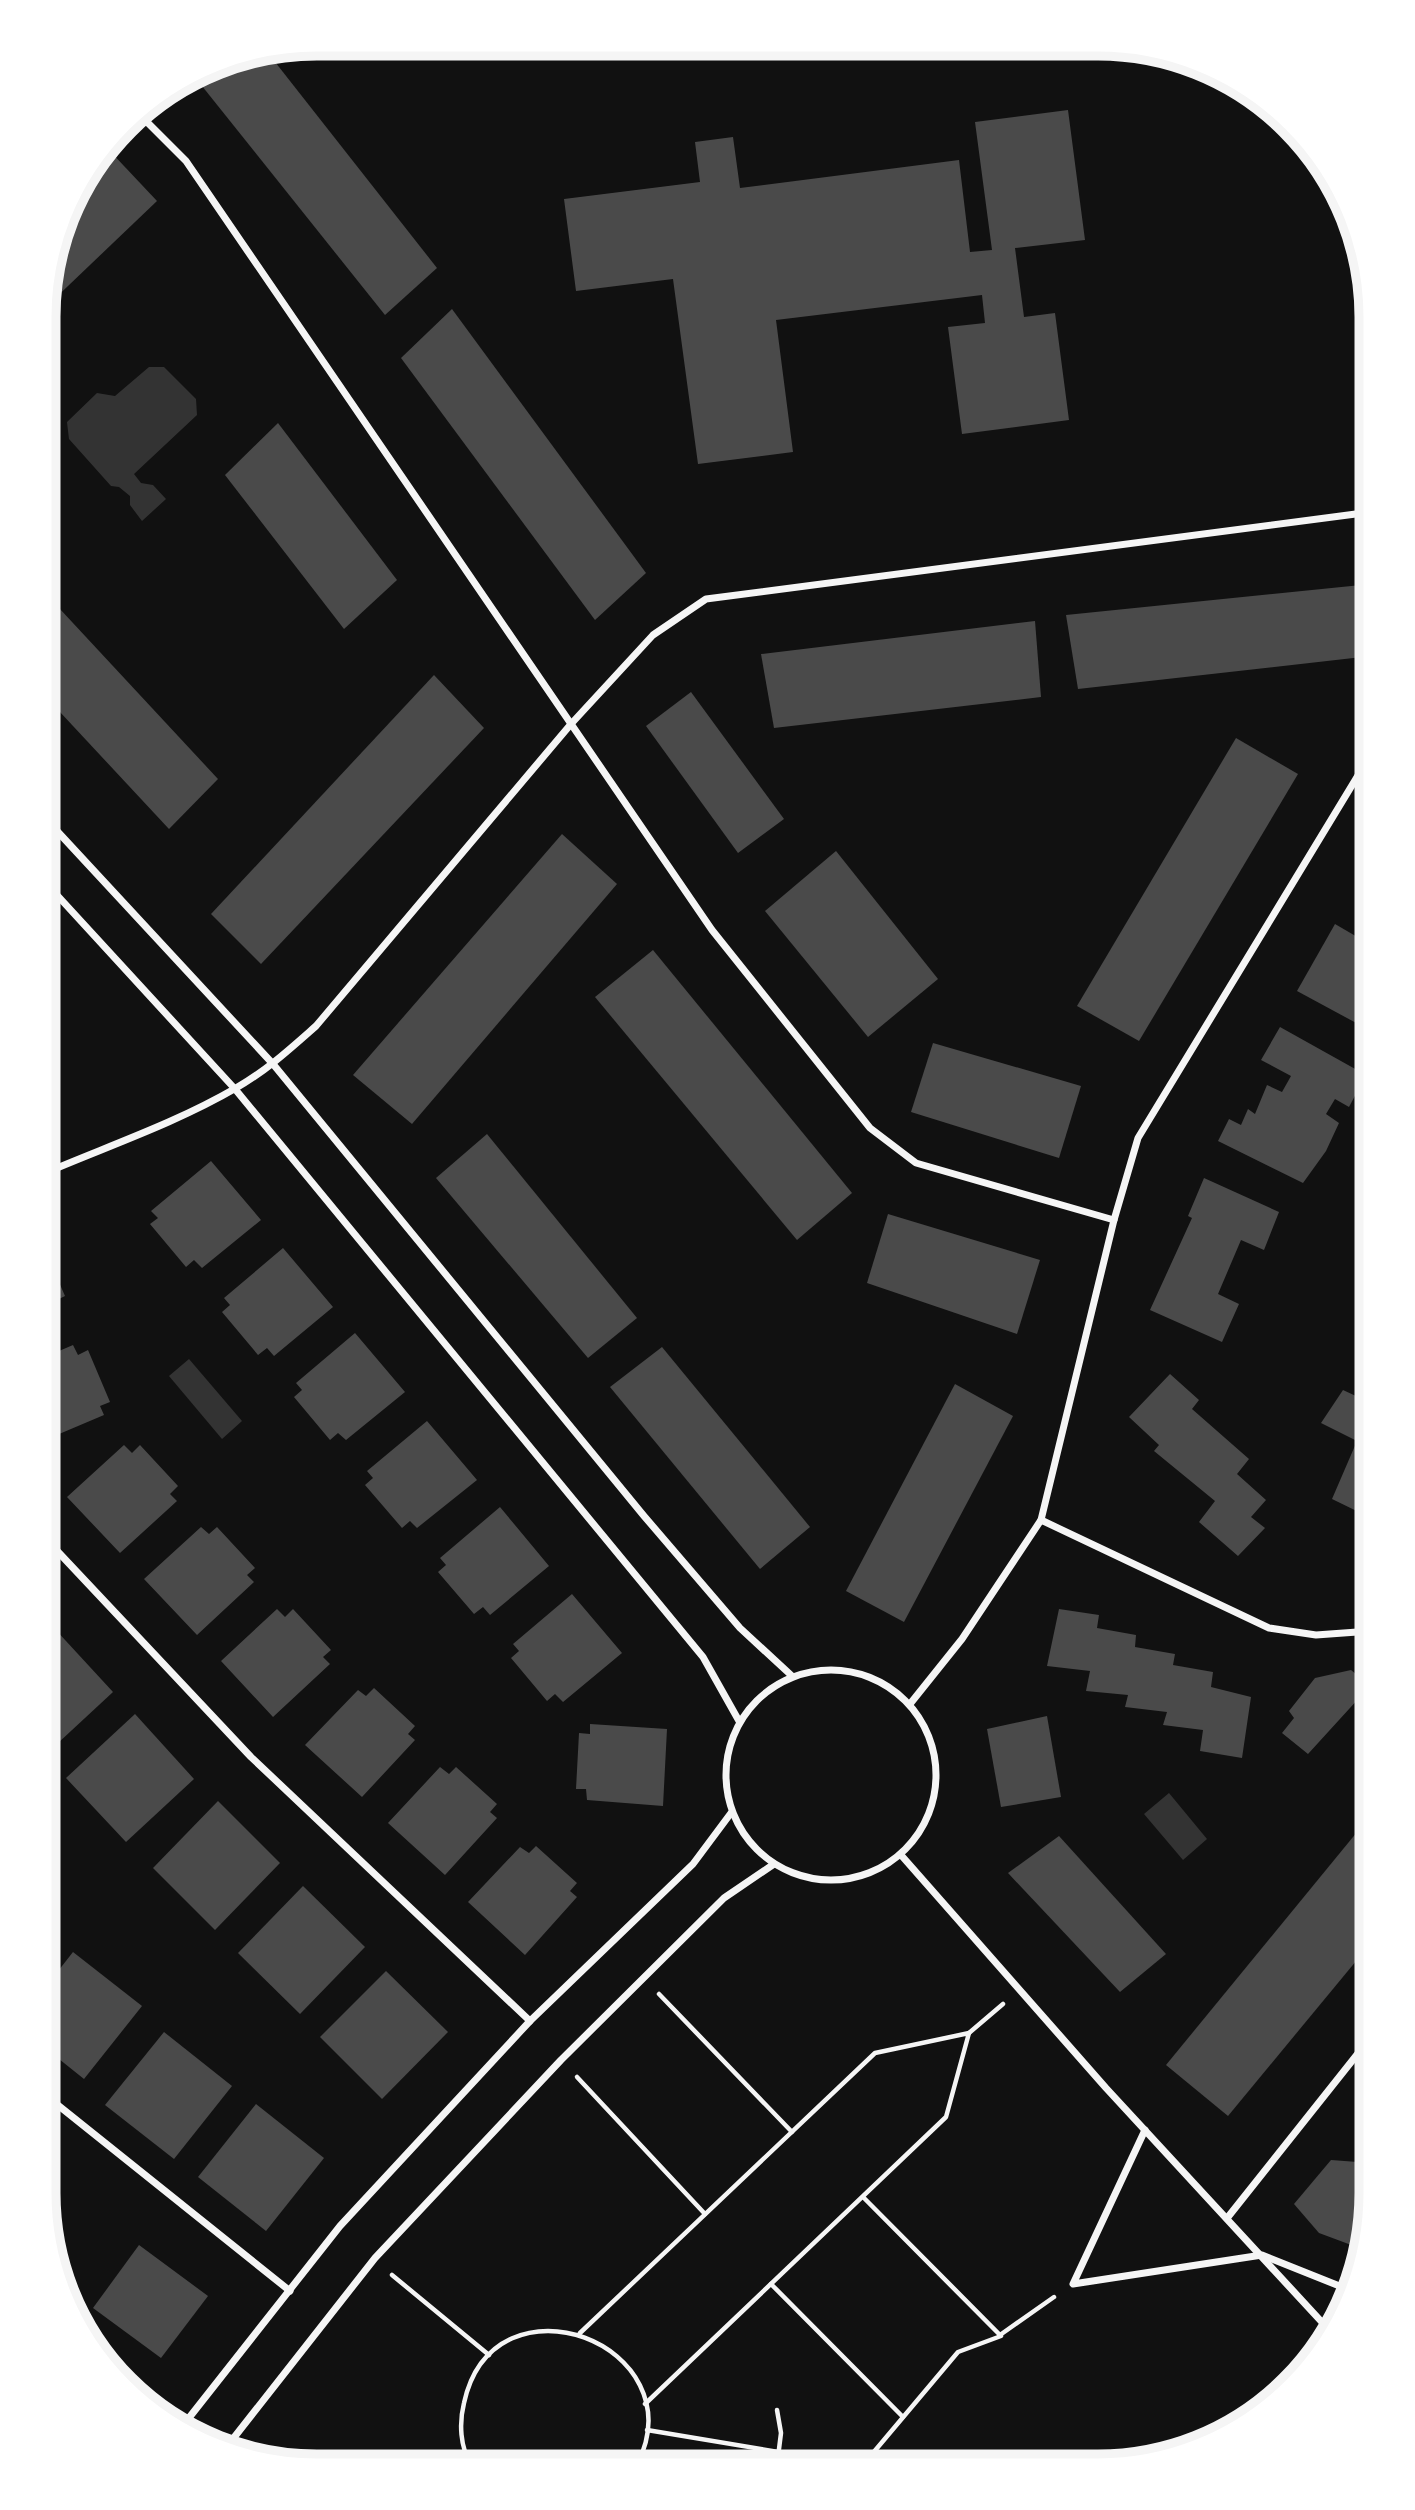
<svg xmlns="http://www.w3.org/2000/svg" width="1415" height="2510" font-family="Mulish,sans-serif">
<rect width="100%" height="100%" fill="#111"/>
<g fill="#333">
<path d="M 149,367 L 164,367 L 196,399 L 197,415 L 134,474 L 141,483 L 153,485 L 166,499 L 142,521 L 130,505 L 130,496 L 119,487 L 111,486 L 69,439 L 67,422 L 97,393 L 115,396 Z"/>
<path d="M 189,1359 L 242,1421 L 222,1439 L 169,1376 Z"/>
<path d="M 1169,1793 L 1207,1839 L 1183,1860 L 1144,1814 Z"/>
</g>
<g fill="#4a4a4a">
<path d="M 268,53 L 437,268 L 385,315 L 194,76 L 213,64 Z"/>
<path d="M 1068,110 L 1085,240 L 1015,248 L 1024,317 L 1055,313 L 1069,420 L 962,434 L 948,327 L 985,323 L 982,295 L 776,320 L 793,452 L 698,464 L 673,279 L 576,291 L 564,199 L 700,182 L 695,142 L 733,137 L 740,188 L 959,160 L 970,252 L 992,250 L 975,122 Z"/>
<path d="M 108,149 L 157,201 L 46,307 L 46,281 L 72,196 Z"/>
<path d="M 452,309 L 646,573 L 595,620 L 401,358 Z"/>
<path d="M 278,423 L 397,580 L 344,629 L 225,475 Z"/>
<path d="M 1371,584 L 1371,656 L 1078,689 L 1066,615 Z"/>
<path d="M 46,594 L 218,779 L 169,829 L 46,697 Z"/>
<path d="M 1035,621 L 1041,697 L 774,728 L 761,654 Z"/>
<path d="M 434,675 L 484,728 L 261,964 L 211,914 Z"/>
<path d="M 691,692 L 784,819 L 738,853 L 646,726 Z"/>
<path d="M 1236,738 L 1298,774 L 1139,1041 L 1077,1006 Z"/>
<path d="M 562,834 L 617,884 L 412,1124 L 353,1075 Z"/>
<path d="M 836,851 L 938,979 L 868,1037 L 765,911 Z"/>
<path d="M 1335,924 L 1371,945 L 1371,1031 L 1297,991 Z"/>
<path d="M 653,950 L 852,1193 L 797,1240 L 595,997 Z"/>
<path d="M 1280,1027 L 1366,1075 L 1349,1107 L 1335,1099 L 1326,1114 L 1339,1123 L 1326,1151 L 1303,1183 L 1218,1141 L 1229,1119 L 1241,1125 L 1248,1109 L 1255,1114 L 1267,1085 L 1282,1092 L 1291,1076 L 1261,1060 Z"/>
<path d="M 933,1043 L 1081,1086 L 1059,1158 L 911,1112 Z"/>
<path d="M 487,1134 L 637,1318 L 588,1358 L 436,1178 Z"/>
<path d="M 211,1161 L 261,1220 L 202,1268 L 194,1260 L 186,1267 L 150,1224 L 158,1218 L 151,1211 Z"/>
<path d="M 1204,1178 L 1279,1212 L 1264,1250 L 1241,1240 L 1218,1294 L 1239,1304 L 1222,1342 L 1150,1310 L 1192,1218 L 1188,1216 Z"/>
<path d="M 888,1214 L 1040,1260 L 1017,1334 L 867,1283 Z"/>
<path d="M 283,1248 L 333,1307 L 274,1356 L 267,1348 L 258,1355 L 222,1312 L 230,1305 L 224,1298 Z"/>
<path d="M 45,1250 L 65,1296 L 55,1301 L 59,1310 L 45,1316 Z"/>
<path d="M 355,1333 L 405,1392 L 346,1440 L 338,1433 L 330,1440 L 294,1397 L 302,1390 L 296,1383 Z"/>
<path d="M 73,1345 L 78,1355 L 88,1350 L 110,1402 L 100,1406 L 104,1415 L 45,1440 L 45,1357 Z"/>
<path d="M 662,1347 L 810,1527 L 760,1569 L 610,1387 Z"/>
<path d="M 1170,1374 L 1199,1400 L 1192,1409 L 1249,1459 L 1237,1474 L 1266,1500 L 1251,1517 L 1265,1528 L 1238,1556 L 1199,1522 L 1215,1501 L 1154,1451 L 1159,1445 L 1129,1417 Z"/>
<path d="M 955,1384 L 1013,1416 L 904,1622 L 846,1591 Z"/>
<path d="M 1343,1390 L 1371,1403 L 1371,1518 L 1332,1499 L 1357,1441 L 1321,1423 Z"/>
<path d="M 427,1421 L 477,1480 L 417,1528 L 410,1521 L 402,1528 L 365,1485 L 373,1478 L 367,1471 Z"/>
<path d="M 124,1445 L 132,1453 L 140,1445 L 178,1486 L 170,1494 L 177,1501 L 120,1553 L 67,1497 Z"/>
<path d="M 500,1507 L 549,1566 L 490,1615 L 483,1607 L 474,1614 L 438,1572 L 446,1565 L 440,1558 Z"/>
<path d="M 201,1527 L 209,1534 L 217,1527 L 255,1568 L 247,1575 L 254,1582 L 197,1635 L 144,1579 Z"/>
<path d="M 572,1594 L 622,1653 L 563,1702 L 555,1694 L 547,1701 L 511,1658 L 519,1651 L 513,1644 Z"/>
<path d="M 277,1609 L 285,1617 L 293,1609 L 331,1650 L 323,1657 L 330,1664 L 273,1717 L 221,1661 Z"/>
<path d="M 1059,1609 L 1099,1615 L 1097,1628 L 1136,1635 L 1135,1647 L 1175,1654 L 1173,1665 L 1213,1672 L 1211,1687 L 1251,1697 L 1242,1758 L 1200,1751 L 1203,1730 L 1163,1725 L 1167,1712 L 1125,1707 L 1128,1695 L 1086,1691 L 1090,1671 L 1047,1666 Z"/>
<path d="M 54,1628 L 113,1692 L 44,1756 L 44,1637 Z"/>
<path d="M 1351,1670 L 1370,1686 L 1308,1754 L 1282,1733 L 1294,1718 L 1289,1711 L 1315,1678 Z"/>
<path d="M 374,1688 L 415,1726 L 408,1734 L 415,1740 L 362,1797 L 305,1745 L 358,1690 L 366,1696 Z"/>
<path d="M 135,1714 L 194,1779 L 126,1842 L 66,1778 Z"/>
<path d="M 1047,1716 L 1061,1797 L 1001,1807 L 987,1729 Z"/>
<path d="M 590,1724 L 667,1729 L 663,1806 L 587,1800 L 586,1789 L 576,1789 L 579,1733 L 590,1734 Z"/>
<path d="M 440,1767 L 449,1774 L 456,1767 L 497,1804 L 490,1812 L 497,1818 L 445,1875 L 388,1823 Z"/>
<path d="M 218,1801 L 280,1863 L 215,1930 L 153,1868 Z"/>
<path d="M 1371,1815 L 1371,1943 L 1228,2116 L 1166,2065 Z"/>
<path d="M 1059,1836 L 1166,1954 L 1120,1992 L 1008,1873 Z"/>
<path d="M 536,1846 L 577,1883 L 570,1891 L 577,1897 L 525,1955 L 468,1902 L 520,1847 L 529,1853 Z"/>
<path d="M 303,1886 L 365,1947 L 300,2014 L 238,1953 Z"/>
<path d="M 73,1952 L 142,2006 L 84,2079 L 44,2047 L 44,1989 Z"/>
<path d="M 386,1971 L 448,2032 L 382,2099 L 320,2037 Z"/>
<path d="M 164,2032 L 232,2086 L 174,2159 L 105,2105 Z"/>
<path d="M 256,2104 L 324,2158 L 266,2231 L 198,2177 Z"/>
<path d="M 1331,2160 L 1371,2163 L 1371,2212 L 1362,2249 L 1319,2233 L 1294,2204 Z"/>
<path d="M 139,2245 L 208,2296 L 161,2358 L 93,2308 Z"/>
<path d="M 91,2342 L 145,2384 L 136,2395 L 100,2359 Z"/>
</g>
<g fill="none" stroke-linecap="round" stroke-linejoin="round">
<g stroke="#f5f5f5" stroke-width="4.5">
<path d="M 659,1994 L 792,2132"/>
<path d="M 969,2033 L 1003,2004"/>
<path d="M 577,2077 L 705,2214"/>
<path d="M 392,2275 L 489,2355"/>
<path d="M 771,2284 L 903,2417"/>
<path d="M 580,2333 L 875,2053 L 969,2033 L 946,2117 L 645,2404"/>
<path d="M 1000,2335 L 1054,2297"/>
<path d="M 777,2410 L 781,2433 L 777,2465"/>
<path d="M 647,2430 L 862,2466"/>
<path d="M 471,2464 C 460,2447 459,2423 464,2403 C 494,2267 698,2344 637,2465"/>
<path d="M 862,2466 L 958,2352 L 1001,2336 L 863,2197"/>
</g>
<g stroke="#f5f5f5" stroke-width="7">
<path d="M 137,112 L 186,161 L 712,930 L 870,1128 L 916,1163 L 1114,1220"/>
<path d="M 45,818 L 273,1064 L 644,1516 L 740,1628 L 792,1676"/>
<path d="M 45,882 L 235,1089 L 703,1657 L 739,1721"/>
<path d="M 45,1173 C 108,1146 176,1123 236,1088 C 266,1071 291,1048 316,1026 L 571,724 L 653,635 L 706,599 L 1371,512"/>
<path d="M 1041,1520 L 1269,1628 L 1316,1635 L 1371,1631"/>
<path d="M 45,1538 L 251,1757 L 530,2021"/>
<circle cx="831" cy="1775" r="105"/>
<path d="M 910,1704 L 962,1639 L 1041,1520 L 1114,1220 L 1138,1138 L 1371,754"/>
<path d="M 901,1855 L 1106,2088 L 1331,2332"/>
<path d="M 44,2094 L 290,2291"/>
<path d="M 1145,2130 L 1073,2284 L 1262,2255 L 1352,2291"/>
<path d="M 1228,2217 L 1371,2037"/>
<path d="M 181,2428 L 340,2226 L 530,2021 L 693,1864 L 731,1813"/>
<path d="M 225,2449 L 375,2258 L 561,2060 L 724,1898 L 774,1864"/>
</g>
</g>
<path d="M0 0H1415V2510H0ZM317 56H1098A261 261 0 0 1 1359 317V2193A261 261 0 0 1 1098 2454H317A261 261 0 0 1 56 2193V317A261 261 0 0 1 317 56Z" fill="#fff" fill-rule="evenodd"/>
<path fill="none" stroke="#f5f5f5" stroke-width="9" d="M317 56H1098A261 261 0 0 1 1359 317V2193A261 261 0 0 1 1098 2454H317A261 261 0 0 1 56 2193V317A261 261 0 0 1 317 56Z"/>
</svg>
